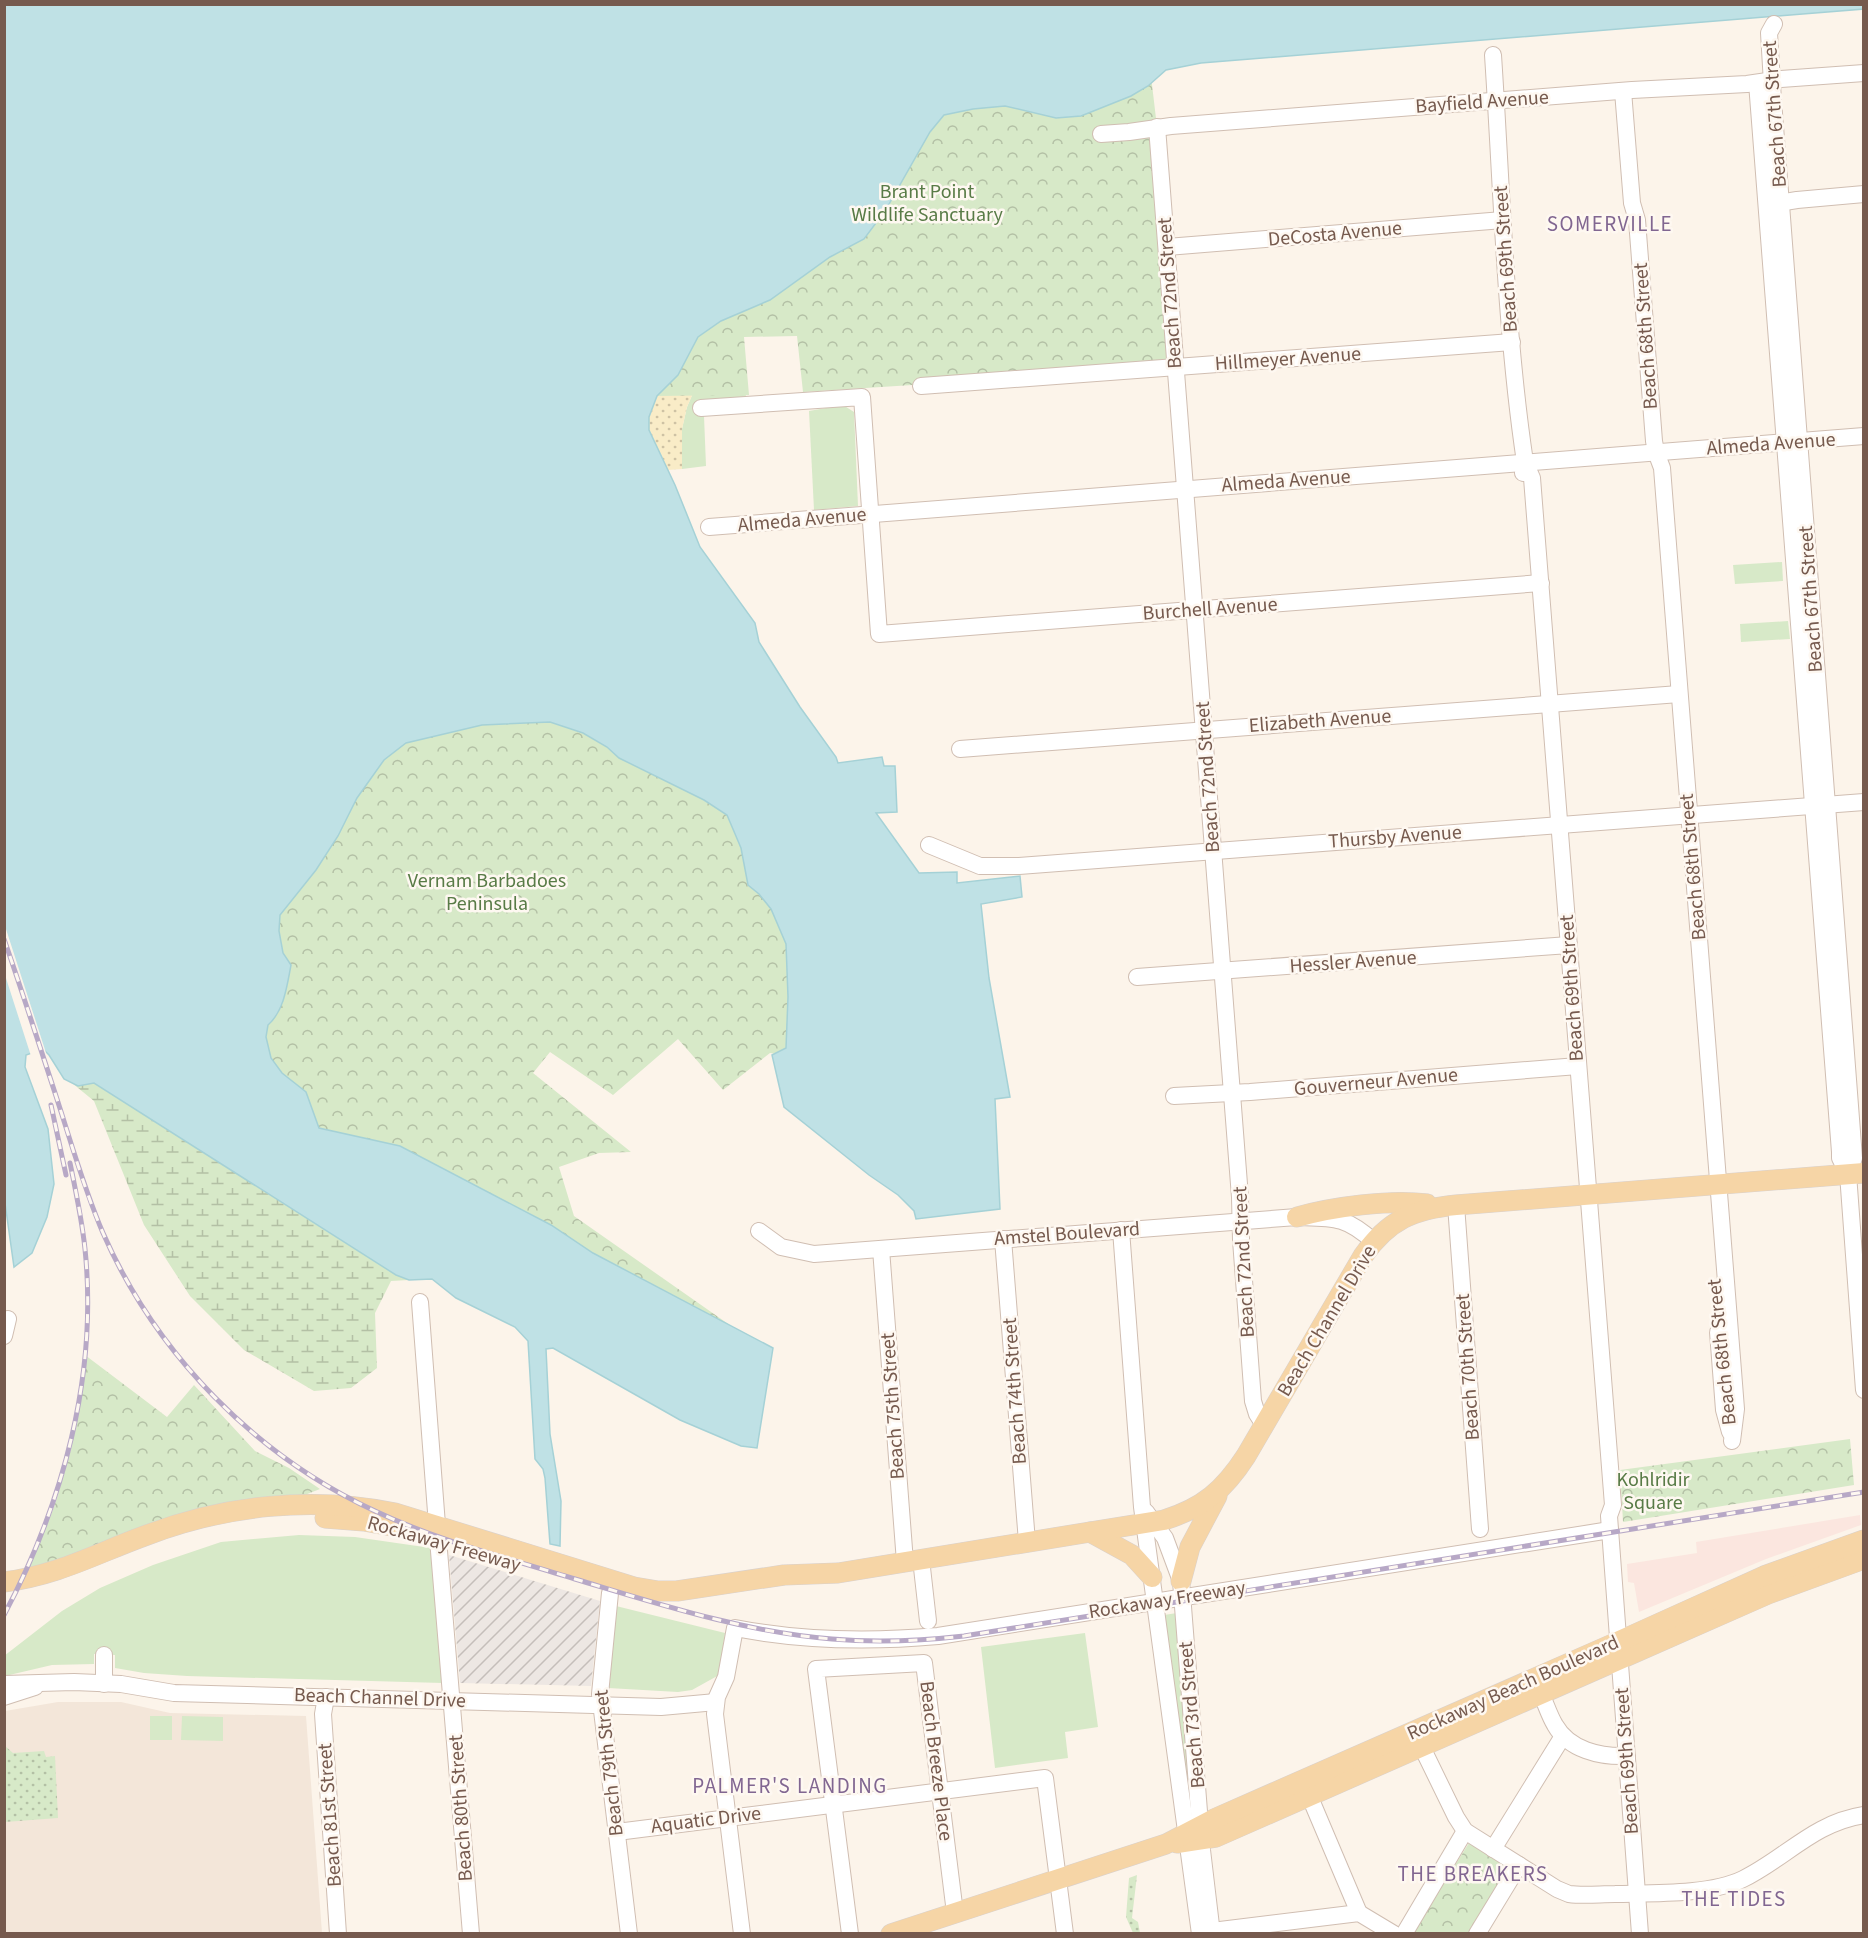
<svg xmlns="http://www.w3.org/2000/svg" width="1868" height="1938" font-family="'Source Sans 3',sans-serif">
<defs>
<pattern id="industrial-furrows" width="10" height="10" patternUnits="userSpaceOnUse" patternTransform="scale(1.5)"><rect width="10" height="10" fill="#ede7e3"/><path d="M-1 1l2-2M0 10L10 0M9 11l2-2" fill="none" stroke="#c5beba"/></pattern>
<pattern id="wetland-marsh" width="20" height="14" patternUnits="userSpaceOnUse" patternTransform="scale(1.5)"><rect width="20" height="14" fill="#d7e9c8"/><path d="M1 5h8M5 5V1M11 12h8M15 12V8" fill="none" stroke="#b3c0a5"/></pattern>
<pattern id="sand-dots" width="8" height="8" patternUnits="userSpaceOnUse" patternTransform="scale(1.5)"><rect width="8" height="8" fill="#f9ecc7"/><path d="M2 2h.1M6 6h.1" fill="none" stroke="#cec2a4" stroke-width="1.8" stroke-linecap="round"/></pattern>
<pattern id="park-crowns" width="20" height="18" patternUnits="userSpaceOnUse" patternTransform="scale(1.5)"><rect width="20" height="18" fill="#d7e9c8"/><path d="M2 6a3 3 0 1 1 6 0M12 15a3 3 0 1 1 6 0" fill="none" stroke="#b3c0a5"/></pattern>
<pattern id="garden-dots" width="8" height="8" patternUnits="userSpaceOnUse" patternTransform="scale(1.5)"><rect width="8" height="8" fill="#d7e9c8"/><path d="M2 2h.1M6 6h.1" fill="none" stroke="#b3c0a5" stroke-width="1.8" stroke-linecap="round"/></pattern>
</defs>
<rect width="100%" height="100%" fill="#fcf4ea"/>
<path fill="#f3e6d9" d="M 58,1702 L 121,1702 L 170,1713 L 306,1716 L 322,1933 L 5,1934 L 5,1711 Z"/>
<path fill="#fbe6df" d="M 1860,1515 L 1861,1525 L 1766,1559 L 1639,1612 L 1634,1583 L 1628,1582 L 1627,1564 L 1697,1553 L 1696,1542 Z"/>
<path fill="url(#industrial-furrows)" d="M 449,1555 L 600,1601 L 591,1686 L 460,1683 Z"/>
<g fill="#d7e9c8">
<path d="M 741,343 L 746,397 L 704,416 L 706,466 L 682,469 L 682,429 L 687,407 L 707,361 Z"/>
<path d="M 843,405 L 854,412 L 858,506 L 814,510 L 809,411 Z"/>
<path d="M 1782,562 L 1783,581 L 1735,584 L 1733,565 Z"/>
<path d="M 1788,621 L 1790,639 L 1741,642 L 1740,624 Z"/>
<path d="M 299,1535 L 355,1537 L 431,1548 L 443,1683 L 187,1676 L 144,1673 L 115,1668 L 115,1655 L 94,1654 L 94,1664 L 52,1665 L 5,1676 L 4,1656 L 62,1611 L 100,1588 L 153,1565 L 221,1542 Z"/>
<path d="M 616,1606 L 725,1633 L 719,1675 L 692,1690 L 678,1692 L 608,1688 Z"/>
<path d="M 1177,1613 L 1194,1804 L 1187,1805 L 1164,1615 Z"/>
<path d="M 1085,1633 L 1098,1727 L 1065,1732 L 1068,1758 L 995,1768 L 981,1647 Z"/>
<rect x="150" y="1716" width="22" height="24"/>
<path d="M 182,1716 L 223,1717 L 223,1741 L 181,1740 Z"/>
</g>
<path fill="url(#wetland-marsh)" d="M 72,1083 L 94,1083 L 396,1275 L 409,1280 L 391,1281 L 375,1313 L 377,1368 L 351,1388 L 314,1391 L 244,1350 L 190,1296 L 144,1225 L 94,1101 Z"/>
<path fill="url(#sand-dots)" d="M 707,361 L 687,407 L 682,429 L 682,469 L 668,470 L 649,431 L 649,417 L 657,396 Z"/>
<g fill="url(#park-crowns)">
<path d="M 1143,8 L 1157,127 L 1176,368 L 803,392 L 797,336 L 744,337 L 749,395 L 657,396 L 756,62 Z"/>
<path d="M 483,717 L 554,717 L 711,786 L 787,915 L 791,1047 L 777,1054 L 770,1053 L 723,1090 L 678,1039 L 613,1095 L 550,1052 L 533,1073 L 631,1152 L 599,1153 L 559,1167 L 574,1216 L 754,1342 L 316,1140 L 252,1025 L 264,931 L 323,836 L 402,737 Z"/>
<path d="M 85,1355 L 167,1417 L 194,1385 L 255,1451 L 289,1468 L 320,1489 L 297,1498 L 26,1573 L 54,1507 L 71,1449 Z"/>
<path d="M 1850,1439 L 1854,1485 L 1623,1522 L 1620,1470 Z"/>
<path d="M 1469,1843 L 1509,1868 L 1468,1933 L 1412,1933 Z"/>
</g>
<g fill="url(#garden-dots)">
<path d="M 5,1746 L 13,1753 L 44,1751 L 46,1757 L 55,1756 L 58,1818 L 5,1822 Z"/>
<path d="M 1137,1875 L 1132,1918 L 1138,1922 L 1140,1933 L 1133,1933 L 1126,1917 L 1129,1878 Z"/>
</g>
<path fill="#bfe1e5" stroke="#a5d1d6" stroke-width="1.5" d="M 1863,4 L 1864,9 L 1201,63 L 1166,70 L 1148,86 L 1131,96 L 1081,116 L 1056,118 L 1005,106 L 973,109 L 944,115 L 930,132 L 885,211 L 864,239 L 830,257 L 770,300 L 721,321 L 698,337 L 678,375 L 657,396 L 649,417 L 649,430 L 675,485 L 700,547 L 755,623 L 759,642 L 800,707 L 836,757 L 838,763 L 882,757 L 884,766 L 895,766 L 897,812 L 876,813 L 919,873 L 957,872 L 957,883 L 1020,876 L 1022,897 L 981,904 L 989,978 L 1010,1097 L 995,1099 L 1000,1209 L 916,1219 L 914,1211 L 898,1195 L 869,1175 L 784,1107 L 772,1055 L 786,1048 L 788,997 L 786,944 L 771,909 L 759,894 L 748,885 L 741,848 L 727,815 L 704,800 L 619,758 L 607,747 L 583,733 L 550,722 L 482,725 L 406,743 L 384,760 L 357,798 L 338,836 L 316,870 L 280,915 L 279,931 L 283,953 L 291,965 C 287,986 284,1011 268,1025 L 266,1037 L 271,1058 L 282,1073 L 306,1092 L 319,1128 L 400,1146 L 551,1225 L 593,1253 L 773,1348 L 757,1448 L 741,1446 L 680,1420 L 553,1348 L 546,1349 L 550,1434 L 561,1501 L 560,1546 L 550,1544 L 545,1478 L 543,1469 L 535,1459 L 528,1341 L 515,1327 L 456,1298 L 432,1279 L 409,1280 L 396,1275 L 94,1083 L 78,1086 L 64,1079 L 49,1055 L 43,1049 L 26,1055 L 25,1067 L 48,1129 L 54,1184 L 47,1217 L 32,1253 L 14,1267 L 4,1196 L 4,5 Z"/>
<path fill="#fcf4ea" d="M 5,926 L 48,1059 L 42,1052 L 31,1056 L 5,975 Z"/>
<g fill="none" stroke-linecap="round" stroke-linejoin="round">
<defs>
<g id="minor">
<path d="M 1774,24 L 1769,33 L 1773,100 L 1854,1158 L 1848,1174"/>
<path d="M 1493,55 C 1502,190 1505,328 1525,462 L 1523,473"/>
<path d="M 1757,83 L 1840,1152 L 1840,1158 L 1848,1174 L 1864,1390"/>
<path d="M 1623,91 L 1632,203 L 1637,220 L 1654,441 L 1656,452 L 1662,468 L 1736,1409 L 1732,1441"/>
<path d="M 1157,127 L 1240,1197 L 1241,1240 L 1253,1401 L 1257,1414 L 1264,1425"/>
<path d="M 1101,134 L 1129,132 L 1171,126 L 1632,90 L 1747,84 L 1781,79 L 1864,73"/>
<path d="M 1772,204 L 1797,200 L 1864,194"/>
<path d="M 1167,247 L 1503,220"/>
<path d="M 921,386 L 1512,342"/>
<path d="M 701,408 L 862,397 L 879,634 L 1541,583"/>
<path d="M 1525,462 L 1532,478 L 1613,1505 L 1609,1516 L 1640,1934"/>
<path d="M 709,527 L 1864,436"/>
<path d="M 960,749 L 1679,694"/>
<path d="M 929,845 L 980,866 L 1019,866 L 1864,802"/>
<path d="M 1137,977 L 1569,945"/>
<path d="M 1174,1096 L 1250,1092 L 1578,1066"/>
<path d="M 1456,1205 L 1480,1529"/>
<path d="M 1121,1230 L 1142,1507 L 1200,1934"/>
<path d="M 759,1231 L 781,1247 L 814,1254 L 1297,1217 C 1333,1218 1346,1216 1374,1242"/>
<path d="M 1003,1239 L 1027,1542"/>
<path d="M 881,1249 L 905,1562"/>
<path d="M 420,1302 L 437,1525"/>
<path d="M 1718,1332 L 1724,1410 L 1730,1432"/>
<path d="M 4,1336 L 8,1319"/>
<path d="M 1146,1512 L 1165,1538 L 1181,1581 L 1202,1850 L 1212,1934"/>
<path d="M 438,1539 L 471,1934"/>
<path d="M 921,1559 L 928,1621"/>
<path d="M 610,1593 L 600,1694 L 629,1934"/>
<path d="M 104,1655 L 104,1684"/>
<path d="M 4,1684 L 74,1682 L 121,1684 L 174,1693 L 661,1707 L 716,1702"/>
<path d="M 1541,1694 C 1546,1704 1549,1715 1555,1725 C 1569,1750 1600,1757 1627,1756"/>
<path d="M 4,1697 L 35,1687"/>
<path d="M 326,1697 L 323,1714 L 338,1934"/>
<path d="M 1417,1737 L 1456,1817 L 1465,1831 L 1557,1889 L 1569,1894 C 1584,1896 1600,1894 1615,1894 C 1652,1893 1710,1895 1743,1879 C 1786,1858 1813,1823 1864,1815"/>
<path d="M 1309,1795 L 1359,1913"/>
<path d="M 617,1832 L 1045,1778 L 1065,1934"/>
<path d="M 1493,1849 L 1563,1736"/>
<path d="M 1212,1931 L 1359,1913 L 1394,1934"/>
<path d="M 742,1934 L 715,1714 L 717,1697 L 726,1677 L 735,1628 C 802,1641 870,1642 938,1636 L 1610,1530"/>
<path d="M 850,1934 L 816,1669 L 924,1663 L 955,1913"/>
<path d="M 1404,1934 L 1465,1831"/>
<path d="M 1477,1934 L 1519,1865"/>
</g>
<g id="major">
<path d="M 1297,1217 C 1332,1207 1391,1199 1427,1204"/>
<path d="M 325,1518 L 364,1521 L 397,1527"/>
<path d="M 1090,1532 L 1132,1555 L 1152,1577"/>
<path d="M 1181,1581 L 1190,1547 L 1217,1496"/>
<path d="M 4,1582 C 59,1575 97,1553 147,1535 C 226,1505 313,1496 395,1513 L 634,1587 L 658,1591 L 677,1591 L 784,1575 L 838,1573 L 1164,1520 C 1203,1508 1224,1490 1246,1456 L 1363,1256 C 1388,1220 1414,1209 1456,1205 L 1864,1173"/>
<path d="M 1177,1843 L 1216,1837 L 1768,1594 L 1864,1559"/>
<path d="M 891,1934 L 1166,1844 L 1214,1819 L 1631,1636 L 1764,1576 L 1864,1540"/>
</g>
</defs>
<use href="#minor" stroke="#d0beb2" stroke-width="18"/>
<use href="#major" stroke="#d9d1cd" stroke-width="21"/>
<use href="#minor" stroke="#fff" stroke-width="16"/>
<use href="#major" stroke="#f6d5a6" stroke-width="20"/>
<defs>
<g id="rail">
<path d="M 4,939 C 22,991 39,1044 56,1096 C 71,1142 84,1189 103,1233 C 156,1354 256,1456 375,1511 C 438,1541 508,1558 575,1579 C 659,1604 744,1632 832,1639 C 876,1643 920,1641 964,1636 L 1864,1492"/>
<path d="M 51,1105 L 66,1175"/>
<path d="M 4,1615 C 63,1504 98,1375 85,1249 C 82,1220 76,1192 70,1163"/>
</g>
</defs>
<use href="#rail" stroke="#b7a8c6" stroke-width="5"/>
<use href="#rail" stroke="#fef8f1" stroke-width="3" stroke-dasharray="9" stroke-linecap="butt"/>
</g>
<g text-anchor="middle" dominant-baseline="central" stroke-width="5" stroke-linejoin="round" paint-order="stroke">
<g font-size="20" fill="#765a4e" stroke="#fef8f1">
<text transform="translate(1482 102) rotate(-4)">Bayfield Avenue</text>
<text transform="translate(1775 114) rotate(-94)">Beach 67th Street</text>
<text transform="translate(1335 234) rotate(-5)">DeCosta Avenue</text>
<text transform="translate(1506 259) rotate(-94)">Beach 69th Street</text>
<text transform="translate(1170 293) rotate(-94)">Beach 72nd Street</text>
<text transform="translate(1646 336) rotate(-94)">Beach 68th Street</text>
<text transform="translate(1288 359) rotate(-4)">Hillmeyer Avenue</text>
<text transform="translate(1771 444) rotate(-4)">Almeda Avenue</text>
<text transform="translate(1286 481) rotate(-4)">Almeda Avenue</text>
<text transform="translate(802 520) rotate(-5)">Almeda Avenue</text>
<text transform="translate(1811 599) rotate(-94)">Beach 67th Street</text>
<text transform="translate(1210 609) rotate(-4)">Burchell Avenue</text>
<text transform="translate(1320 721) rotate(-4)">Elizabeth Avenue</text>
<text transform="translate(1208 777) rotate(-94)">Beach 72nd Street</text>
<text transform="translate(1395 837) rotate(-4)">Thursby Avenue</text>
<text transform="translate(1693 867) rotate(-95)">Beach 68th Street</text>
<text transform="translate(1353 962) rotate(-4)">Hessler Avenue</text>
<text transform="translate(1572 988) rotate(-94)">Beach 69th Street</text>
<text transform="translate(1376 1082) rotate(-5)">Gouverneur Avenue</text>
<text transform="translate(1067 1234) rotate(-4)">Amstel Boulevard</text>
<text transform="translate(1244 1262) rotate(-93)">Beach 72nd Street</text>
<text transform="translate(1327 1321) rotate(-59)">Beach Channel Drive</text>
<text transform="translate(1722 1352) rotate(-96)">Beach 68th Street</text>
<text transform="translate(1468 1367) rotate(-94)">Beach 70th Street</text>
<text transform="translate(1015 1391) rotate(-94)">Beach 74th Street</text>
<text transform="translate(893 1406) rotate(-94)">Beach 75th Street</text>
<text transform="translate(444 1544) rotate(16)">Rockaway Freeway</text>
<text transform="translate(1167 1600) rotate(-9)">Rockaway Freeway</text>
<text transform="translate(1513 1688) rotate(-24)">Rockaway Beach Boulevard</text>
<text transform="translate(380 1698) rotate(2)">Beach Channel Drive</text>
<text transform="translate(1192 1715) rotate(-95)">Beach 73rd Street</text>
<text transform="translate(936 1761) rotate(83)">Beach Breeze Place</text>
<text transform="translate(1627 1761) rotate(-94)">Beach 69th Street</text>
<text transform="translate(609 1763) rotate(-96)">Beach 79th Street</text>
<text transform="translate(461 1808) rotate(-94)">Beach 80th Street</text>
<text transform="translate(330 1815) rotate(-94)">Beach 81st Street</text>
<text transform="translate(706 1820) rotate(-7)">Aquatic Drive</text>
</g>
<g font-size="20" fill="#587b46" stroke="#fef8f1">
<text x="927" y="192">Brant Point<tspan x="927" dy="23">Wildlife Sanctuary</tspan></text>
<text x="487" y="881">Vernam Barbadoes<tspan x="487" dy="23">Peninsula</tspan></text>
<text x="1653" y="1480">Kohlridir<tspan x="1653" dy="23">Square</tspan></text>
</g>
<g font-size="21" letter-spacing="1.5" fill="#816691" stroke="#fef8f1">
<text x="1610" y="224">SOMERVILLE</text>
<text x="790" y="1786">PALMER'S LANDING</text>
<text x="1473" y="1874">THE BREAKERS</text>
<text x="1734" y="1899">THE TIDES</text>
</g>
</g>
<rect width="1868" height="1938" fill="none" stroke="#765a4e" stroke-width="12"/>
</svg>
